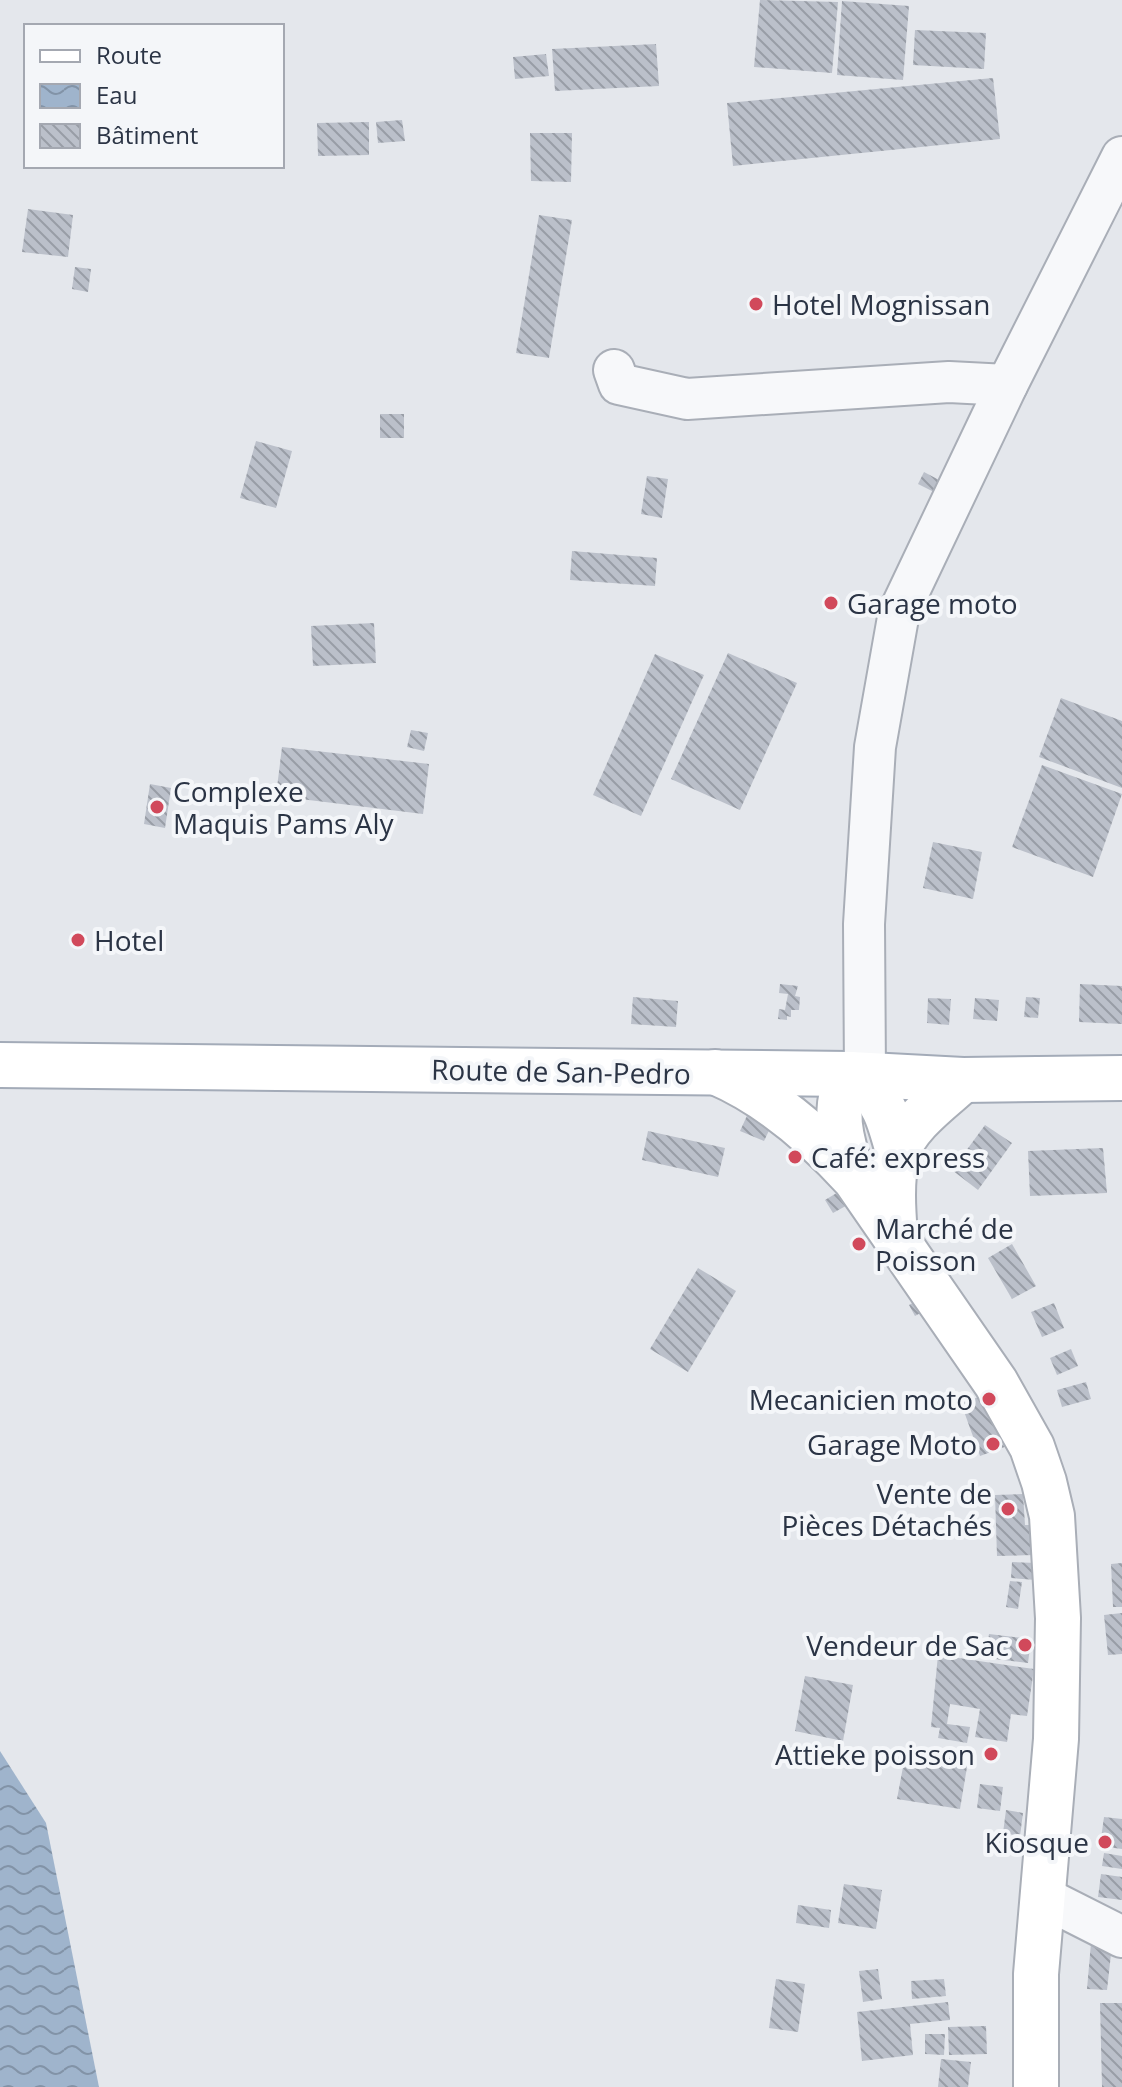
<svg xmlns="http://www.w3.org/2000/svg" width="1122" height="2087" font-family="'Open Sans',sans-serif">
<defs>
<pattern id="water-waves" width="16" height="10" patternUnits="userSpaceOnUse" patternTransform="scale(2)"><rect width="16" height="10" fill="#9fb4cc"/><path d="M0 5q4-4 8 0t8 0" fill="none" stroke="#8293a7"/></pattern>
<pattern id="building-back-hatch" width="6" height="6" patternUnits="userSpaceOnUse" patternTransform="scale(2)"><rect width="6" height="6" fill="#bbc0ca"/><path d="M-1 5l2 2M0 0l6 6M5-1l2 2" fill="none" stroke="#989da6"/></pattern>
</defs>
<rect width="100%" height="100%" fill="#e4e7ec"/>
<path fill="url(#water-waves)" d="M 0,1751 L 46,1823 L 99,2087 L 0,2087 Z"/>
<g fill="url(#building-back-hatch)">
<path d="M 760,0 L 838,2 L 832,73 L 754,67 Z"/>
<path d="M 842,1 L 909,6 L 903,80 L 837,75 Z"/>
<path d="M 915,30 L 986,33 L 984,69 L 913,65 Z"/>
<path d="M 656,44 L 659,86 L 555,91 L 552,49 Z"/>
<path d="M 546,54 L 549,76 L 515,79 L 513,57 Z"/>
<path d="M 993,78 L 1000,139 L 733,166 L 727,103 Z"/>
<path d="M 402,120 L 405,141 L 378,143 L 376,122 Z"/>
<path d="M 369,122 L 369,155 L 318,156 L 317,123 Z"/>
<path d="M 530,133 L 572,133 L 571,182 L 531,181 Z"/>
<path d="M 28,209 L 73,215 L 68,257 L 22,252 Z"/>
<path d="M 539,215 L 572,220 L 549,358 L 516,353 Z"/>
<path d="M 75,267 L 91,269 L 88,292 L 72,289 Z"/>
<rect x="380" y="414" width="24" height="24"/>
<path d="M 256,441 L 292,451 L 276,508 L 240,498 Z"/>
<path d="M 924,472 L 941,481 L 934,492 L 918,484 Z"/>
<path d="M 647,476 L 668,479 L 662,518 L 641,514 Z"/>
<path d="M 572,551 L 657,558 L 655,586 L 570,580 Z"/>
<path d="M 374,623 L 376,663 L 313,666 L 311,626 Z"/>
<path d="M 728,653 L 797,683 L 740,810 L 671,779 Z"/>
<path d="M 655,654 L 704,675 L 641,816 L 593,795 Z"/>
<path d="M 1061,698 L 1122,721 L 1122,788 L 1039,757 Z"/>
<path d="M 411,730 L 428,733 L 424,751 L 407,747 Z"/>
<path d="M 282,747 L 429,764 L 423,814 L 276,796 Z"/>
<path d="M 1042,765 L 1122,794 L 1093,877 L 1012,847 Z"/>
<path d="M 150,784 L 171,788 L 165,828 L 144,824 Z"/>
<path d="M 933,842 L 982,852 L 973,899 L 923,888 Z"/>
<path d="M 780,984 L 798,986 L 795,996 L 800,997 L 799,1010 L 791,1010 L 791,1017 L 787,1016 L 787,1020 L 778,1019 L 779,1009 L 785,1010 L 788,994 L 779,993 Z"/>
<path d="M 1080,984 L 1122,986 L 1122,1024 L 1079,1022 Z"/>
<path d="M 633,997 L 678,1001 L 676,1027 L 631,1024 Z"/>
<path d="M 1026,997 L 1040,998 L 1038,1018 L 1024,1017 Z"/>
<path d="M 928,998 L 951,999 L 949,1025 L 927,1023 Z"/>
<path d="M 975,998 L 999,1000 L 997,1021 L 973,1019 Z"/>
<path d="M 751,1107 L 775,1118 L 764,1141 L 740,1131 Z"/>
<path d="M 985,1125 L 1012,1143 L 978,1190 L 952,1170 Z"/>
<path d="M 648,1131 L 725,1148 L 718,1177 L 642,1160 Z"/>
<path d="M 1103,1148 L 1107,1193 L 1030,1196 L 1028,1151 Z"/>
<path d="M 845,1188 L 853,1202 L 833,1213 L 825,1200 Z"/>
<path d="M 1012,1244 L 1036,1286 L 1012,1299 L 988,1258 Z"/>
<path d="M 698,1268 L 736,1291 L 688,1372 L 650,1349 Z"/>
<path d="M 927,1295 L 933,1306 L 915,1316 L 909,1305 Z"/>
<path d="M 1054,1303 L 1064,1328 L 1042,1337 L 1031,1312 Z"/>
<path d="M 1071,1349 L 1078,1366 L 1057,1375 L 1050,1358 Z"/>
<path d="M 1086,1382 L 1091,1399 L 1062,1407 L 1057,1390 Z"/>
<path d="M 991,1393 L 1010,1445 L 980,1456 L 961,1403 Z"/>
<path d="M 1023,1494 L 1025,1525 L 1033,1525 L 1034,1555 L 997,1556 L 995,1495 Z"/>
<path d="M 1012,1562 L 1037,1563 L 1036,1580 L 1011,1578 Z"/>
<path d="M 1122,1563 L 1122,1607 L 1113,1607 L 1111,1564 Z"/>
<path d="M 1010,1581 L 1022,1582 L 1018,1609 L 1006,1607 Z"/>
<path d="M 1122,1613 L 1122,1654 L 1108,1655 L 1104,1615 Z"/>
<path d="M 989,1634 L 1031,1639 L 1028,1663 L 986,1658 Z"/>
<path d="M 938,1655 L 1034,1669 L 1027,1716 L 1011,1714 L 1007,1742 L 975,1737 L 980,1709 L 950,1704 L 947,1724 L 970,1727 L 967,1743 L 938,1738 L 940,1728 L 931,1727 Z"/>
<path d="M 805,1676 L 853,1685 L 843,1741 L 795,1731 Z"/>
<path d="M 906,1751 L 968,1761 L 960,1809 L 897,1799 Z"/>
<path d="M 980,1784 L 1003,1787 L 1000,1811 L 977,1808 Z"/>
<path d="M 1006,1810 L 1023,1813 L 1020,1836 L 1003,1833 Z"/>
<path d="M 1104,1817 L 1122,1819 L 1122,1849 L 1100,1846 Z"/>
<path d="M 1104,1853 L 1122,1856 L 1122,1869 L 1102,1866 Z"/>
<path d="M 1101,1874 L 1122,1877 L 1122,1900 L 1098,1897 Z"/>
<path d="M 844,1884 L 882,1890 L 876,1929 L 838,1923 Z"/>
<path d="M 798,1905 L 831,1910 L 829,1928 L 796,1923 Z"/>
<path d="M 1091,1943 L 1112,1945 L 1107,1990 L 1087,1989 Z"/>
<path d="M 878,1969 L 882,1999 L 863,2002 L 859,1971 Z"/>
<path d="M 776,1979 L 805,1984 L 798,2032 L 769,2028 Z"/>
<path d="M 944,1979 L 946,1996 L 912,1999 L 911,1981 Z"/>
<path d="M 948,2002 L 950,2020 L 910,2024 L 913,2055 L 862,2061 L 857,2012 Z"/>
<path d="M 1100,2003 L 1122,2003 L 1122,2087 L 1102,2087 Z"/>
<path d="M 986,2026 L 987,2054 L 949,2055 L 948,2027 Z"/>
<path d="M 925,2034 L 945,2034 L 944,2055 L 925,2054 Z"/>
<path d="M 941,2059 L 971,2062 L 968,2087 L 938,2087 Z"/>
</g>
<g fill="none" stroke-linecap="round" stroke-linejoin="round">
<defs>
<g id="street">
<path d="M 614,370 L 619,384 L 687,399 L 949,382 L 1007,385"/>
<path d="M 865,1075 L 864,924 L 875,747 L 899,612 L 1007,385 L 1122,157"/>
<path d="M 1043,1897 L 1122,1937"/>
</g>
<g id="secondary">
<path d="M 715,1072 C 769,1095 816,1136 855,1179 L 996,1383 L 1032,1447 L 1044,1482 L 1052,1516 L 1058,1618 L 1056,1739 L 1036,1974 L 1036,2087"/>
<path d="M 850,1074 C 831,1106 841,1142 853,1175"/>
<path d="M 859,1075 C 884,1101 889,1118 898,1152"/>
<path d="M 895,1236 C 893,1209 891,1181 897,1155 C 905,1125 941,1100 963,1080"/>
</g>
<path id="primary" d="M 0,1065 L 850,1074 L 963,1080 L 1122,1078"/>
</defs>
<use href="#street" stroke="#a9aeb7" stroke-width="44"/>
<use href="#secondary" stroke="#a9aeb7" stroke-width="48"/>
<use href="#primary" stroke="#a3abb8" stroke-width="48"/>
<use href="#street" stroke="#f7f8fa" stroke-width="40"/>
<use href="#secondary" stroke="#fff" stroke-width="44"/>
<use href="#primary" stroke="#fff" stroke-width="44"/>
</g>
<g fill="#d1495b" stroke="#f4f6f9" stroke-width="3">
<circle cx="756" cy="304" r="8"/>
<circle cx="831" cy="603" r="8"/>
<circle cx="157" cy="807" r="8"/>
<circle cx="78" cy="940" r="8"/>
<circle cx="795" cy="1157" r="8"/>
<circle cx="859" cy="1244" r="8"/>
<circle cx="989" cy="1399" r="8"/>
<circle cx="993" cy="1444" r="8"/>
<circle cx="1008" cy="1509" r="8"/>
<circle cx="1025" cy="1645" r="8"/>
<circle cx="991" cy="1754" r="8"/>
<circle cx="1105" cy="1842" r="8"/>
</g>
<g text-anchor="middle" dominant-baseline="central" stroke-width="8" stroke-linejoin="round" paint-order="stroke">
<g font-size="28" fill="#2b3445" stroke="#f4f6f9" text-anchor="start">
<text x="772" y="304">Hotel Mognissan</text>
<text x="847" y="603">Garage moto</text>
<text x="173" y="791">Complexe<tspan x="173" dy="32">Maquis Pams Aly</tspan></text>
<text x="94" y="940">Hotel</text>
<text x="811" y="1157">Café: express</text>
<text x="875" y="1228">Marché de<tspan x="875" dy="32">Poisson</tspan></text>
<text x="973" y="1399" text-anchor="end">Mecanicien moto</text>
<text x="977" y="1444" text-anchor="end">Garage Moto</text>
<text x="992" y="1493" text-anchor="end">Vente de<tspan x="992" dy="32">Pièces Détachés</tspan></text>
<text x="1009" y="1645" text-anchor="end">Vendeur de Sac</text>
<text x="975" y="1754" text-anchor="end">Attieke poisson</text>
<text x="1089" y="1842" text-anchor="end">Kiosque</text>
</g>
<g font-size="28" fill="#2b3445" stroke="#f4f6f9">
<text transform="translate(561 1071) rotate(1)">Route de San-Pedro</text>
</g>
</g>
<rect x="24" y="24" width="260" height="144" fill="#f4f6f9" stroke="#a4a8b1" stroke-width="2"/>
<rect x="40" y="50" width="40" height="12" fill="#ffffff" stroke="#a4a8b1" stroke-width="2"/>
<text x="96" y="64" font-size="24" fill="#2b3445">Route</text>
<rect x="40" y="84" width="40" height="24" fill="url(#water-waves)" stroke="#a4a8b1" stroke-width="2"/>
<text x="96" y="104" font-size="24" fill="#2b3445">Eau</text>
<rect x="40" y="124" width="40" height="24" fill="url(#building-back-hatch)" stroke="#a4a8b1" stroke-width="2"/>
<text x="96" y="144" font-size="24" fill="#2b3445">Bâtiment</text>
</svg>
